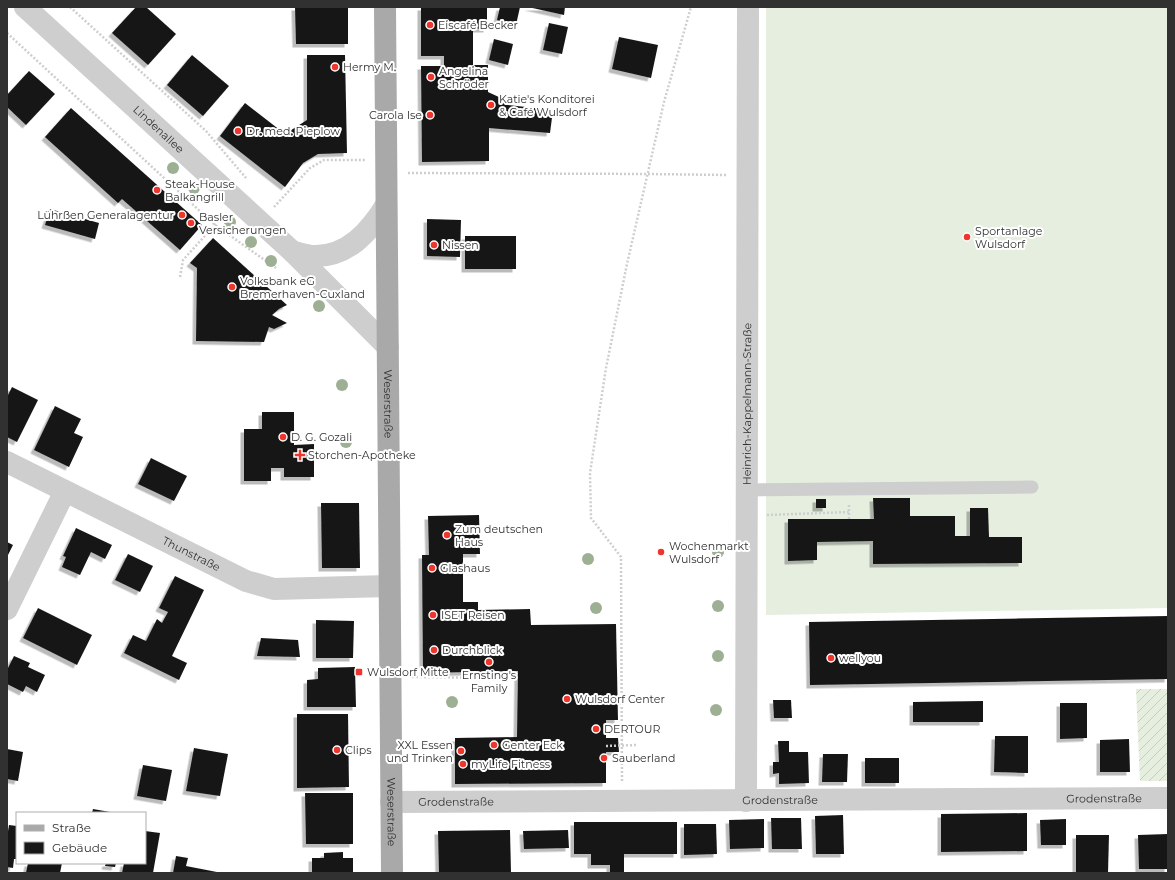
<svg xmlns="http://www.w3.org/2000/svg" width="1175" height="880" font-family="Montserrat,sans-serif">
<defs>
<pattern id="garden-furrows" width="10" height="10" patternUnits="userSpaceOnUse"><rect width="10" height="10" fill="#e5eedf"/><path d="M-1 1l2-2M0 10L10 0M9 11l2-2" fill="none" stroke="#c5cdc0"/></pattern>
<filter id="shadow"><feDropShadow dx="-3.5" dy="3.5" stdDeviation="0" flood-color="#0004"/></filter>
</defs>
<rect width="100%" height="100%" fill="#fff"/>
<path fill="url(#garden-furrows)" d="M 1136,689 L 1168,689 L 1168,781 L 1140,781 Z"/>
<path fill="#e5eedf" d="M 766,7 L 1168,7 L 1168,608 L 766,615 Z"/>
<g fill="#181818" filter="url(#shadow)">
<path d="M 136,7 L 146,7 L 176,34 L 148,65 L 112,33 Z"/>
<path d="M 295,7 L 348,7 L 348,44 L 296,44 Z"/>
<path d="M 421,7 L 487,7 L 487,29 L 473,29 L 473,65 L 488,65 L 488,92 L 501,98 L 508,105 L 553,110 L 550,133 L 489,128 L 489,161 L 422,162 L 421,66 L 444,66 L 444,56 L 421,56 Z"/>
<path d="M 500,7 L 520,7 L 516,25 L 497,20 Z"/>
<path d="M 528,7 L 565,7 L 564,15 Z"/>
<path d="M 549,23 L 568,27 L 562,54 L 543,50 Z"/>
<path d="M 619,37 L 658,45 L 651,78 L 612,69 Z"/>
<path d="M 494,39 L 513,44 L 508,65 L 489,60 Z"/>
<path d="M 192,55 L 229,86 L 203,116 L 167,85 Z"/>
<path d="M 307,55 L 345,55 L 347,153 L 318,154 L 303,163 L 285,187 L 220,136 L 245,103 L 285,134 L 307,120 Z"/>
<path d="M 29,71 L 55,94 L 26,125 L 7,107 L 7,95 Z"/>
<path d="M 71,108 L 202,225 L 180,250 L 122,199 L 118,203 L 45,137 Z"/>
<path d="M 50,209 L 99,223 L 95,239 L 45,225 Z"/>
<path d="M 427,219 L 461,220 L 460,257 L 427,256 Z"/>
<rect x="465" y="236" width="51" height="33"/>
<path d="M 213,238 L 287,305 L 279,309 L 272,315 L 287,323 L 274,329 L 269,327 L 264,342 L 196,341 L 197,268 L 190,263 Z"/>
<path d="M 12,387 L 38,400 L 17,442 L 7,437 L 7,397 Z"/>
<path d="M 55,406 L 81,419 L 74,433 L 83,437 L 69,467 L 34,450 Z"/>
<path d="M 262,412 L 294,412 L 294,445 L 314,444 L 314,477 L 284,477 L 284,468 L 271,468 L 271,481 L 244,481 L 244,429 L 262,429 Z"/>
<path d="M 151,458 L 187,476 L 174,501 L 138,484 Z"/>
<path d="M 873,498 L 910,498 L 910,516 L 955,516 L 955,536 L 970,536 L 970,508 L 988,508 L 989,537 L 1022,537 L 1022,563 L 873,564 L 873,541 L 817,542 L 817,560 L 788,561 L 788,519 L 874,519 Z"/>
<rect x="816" y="499" width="10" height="9"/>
<path d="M 321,503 L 359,503 L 360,568 L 322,568 Z"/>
<path d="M 479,515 L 480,554 L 463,554 L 463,602 L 478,602 L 478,610 L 530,609 L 531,625 L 616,624 L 618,720 L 606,720 L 606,738 L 618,738 L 619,752 L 606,752 L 606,783 L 455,784 L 455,738 L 517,737 L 518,671 L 423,673 L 422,555 L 429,555 L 428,516 Z"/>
<path d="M 76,528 L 112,545 L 105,559 L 91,552 L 80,575 L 62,567 L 66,557 L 63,556 Z"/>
<path d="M 7,542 L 13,545 L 7,557 Z"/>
<path d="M 128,554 L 153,566 L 140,592 L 115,580 Z"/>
<path d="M 175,576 L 204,590 L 172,656 L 187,663 L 179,680 L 124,653 L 133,635 L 146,641 L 157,619 L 162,623 L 168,612 L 159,608 Z"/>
<path d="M 38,608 L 92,635 L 77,665 L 23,638 Z"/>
<path d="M 1168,616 L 1168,679 L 810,685 L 809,622 Z"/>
<path d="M 316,620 L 354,621 L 353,658 L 316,658 Z"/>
<path d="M 261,638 L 298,640 L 300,657 L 257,656 Z"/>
<path d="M 14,656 L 30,663 L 28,667 L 45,675 L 37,692 L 26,686 L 23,692 L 7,684 L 7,670 Z"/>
<path d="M 355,667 L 356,707 L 307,707 L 307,680 L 318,679 L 318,668 Z"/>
<path d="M 773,700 L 791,700 L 792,718 L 774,718 Z"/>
<path d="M 983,701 L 983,722 L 913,722 L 913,702 Z"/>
<path d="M 1060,703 L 1087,703 L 1087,738 L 1060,739 Z"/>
<path d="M 297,714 L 348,714 L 349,787 L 297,788 Z"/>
<path d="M 995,736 L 1028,736 L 1028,773 L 994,772 Z"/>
<path d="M 1129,739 L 1130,772 L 1100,772 L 1100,740 Z"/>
<path d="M 778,741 L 789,741 L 789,752 L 808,752 L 809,783 L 779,784 L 779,773 L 773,774 L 773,762 L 779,762 Z"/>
<path d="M 194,748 L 228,754 L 220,796 L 186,791 Z"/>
<path d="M 7,749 L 23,752 L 18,781 L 7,779 Z"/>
<path d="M 823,754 L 848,754 L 847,782 L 822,782 Z"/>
<rect x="865" y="758" width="34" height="25"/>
<path d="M 143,765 L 172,770 L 166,801 L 137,796 Z"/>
<path d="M 305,793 L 353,793 L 353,844 L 306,844 Z"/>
<path d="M 93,809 L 110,812 L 110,813 L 92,813 Z"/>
<path d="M 1027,813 L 1027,851 L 941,852 L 941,814 Z"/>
<path d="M 843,815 L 844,854 L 816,854 L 815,816 Z"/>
<path d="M 771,818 L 801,818 L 802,849 L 772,849 Z"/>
<path d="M 764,819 L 764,848 L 730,849 L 729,820 Z"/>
<path d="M 1066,819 L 1066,845 L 1041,845 L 1040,820 Z"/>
<path d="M 574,822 L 677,822 L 677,854 L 624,854 L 624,873 L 610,873 L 610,865 L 591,865 L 591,854 L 574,854 Z"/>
<path d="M 684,824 L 716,824 L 717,854 L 684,855 Z"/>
<path d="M 9,825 L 17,826 L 17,859 L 14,859 L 13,868 L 7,867 L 7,838 Z"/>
<path d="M 510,830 L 511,873 L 439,873 L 438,831 Z"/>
<path d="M 568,830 L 569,848 L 524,849 L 523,831 Z"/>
<path d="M 145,831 L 160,833 L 153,873 L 122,873 L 124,863 L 145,863 Z"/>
<path d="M 1168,834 L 1168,869 L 1139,869 L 1138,835 Z"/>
<path d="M 1076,835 L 1109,835 L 1108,873 L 1076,873 Z"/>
<path d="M 343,852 L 343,858 L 353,858 L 353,873 L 312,873 L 312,858 L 324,858 L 324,853 Z"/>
<path d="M 176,856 L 188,858 L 186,866 L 222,873 L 173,873 Z"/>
<path d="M 28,863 L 62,863 L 60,873 L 26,873 Z"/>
<path d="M 106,863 L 116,863 L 115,867 L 105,866 Z"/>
</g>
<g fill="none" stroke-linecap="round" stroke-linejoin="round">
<g stroke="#cecece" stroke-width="2.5" stroke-dasharray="2 2" stroke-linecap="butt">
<path d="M 70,7 L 206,131 L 246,178"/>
<path d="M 7,33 L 215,225 L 276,268"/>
<path d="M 408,173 L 648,174 L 727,175"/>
<path d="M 274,207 L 310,168 L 324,160 L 366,160"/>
<path d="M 180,277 L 183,260 L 223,216"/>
<path d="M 767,515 L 849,512"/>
<path d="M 849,519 L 849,505"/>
<path d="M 412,677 L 517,678"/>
<path d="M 606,746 L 637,745"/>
<path d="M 622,781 L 621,557 L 591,518 L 590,473 L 606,368 L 627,264 L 664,102 L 691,7"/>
</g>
<path stroke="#cecece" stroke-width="13" d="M 747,490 L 1032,487"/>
<g stroke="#cecece" stroke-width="22">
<path id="s1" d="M 7,462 L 246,581 L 274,589 L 389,586"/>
<path d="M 7,609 L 65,491"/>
<path id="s2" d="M 746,801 L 748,7"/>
<path id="s3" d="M 391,802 L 1168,798"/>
</g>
<g stroke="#cecece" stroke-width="22">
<path id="s4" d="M 25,7 L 293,252 L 388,347"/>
<path d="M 293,252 C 300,253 307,256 314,256 C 348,257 370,231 386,205"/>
</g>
<path stroke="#a9a9a9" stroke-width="22" id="s5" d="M 385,7 L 392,873"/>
</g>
<g fill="#9db093">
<circle cx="173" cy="168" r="6"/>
<circle cx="194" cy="188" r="6"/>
<circle cx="230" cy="222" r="6"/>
<circle cx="251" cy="242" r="6"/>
<circle cx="271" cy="261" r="6"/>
<circle cx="319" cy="306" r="6"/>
<circle cx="342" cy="385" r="6"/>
<circle cx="346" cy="442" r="6"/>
<circle cx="718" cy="552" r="6"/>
<circle cx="588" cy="559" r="6"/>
<circle cx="718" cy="606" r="6"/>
<circle cx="596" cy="608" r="6"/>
<circle cx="718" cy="656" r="6"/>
<circle cx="452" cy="702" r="6"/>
<circle cx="716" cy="710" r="6"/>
</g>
<g fill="#ef362d" stroke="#fff" stroke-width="1.5">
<circle cx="430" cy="25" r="4"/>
<circle cx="335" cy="67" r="4"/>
<circle cx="431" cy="77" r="4"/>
<circle cx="491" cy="105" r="4"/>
<circle cx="430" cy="115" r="4"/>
<circle cx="238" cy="131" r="4"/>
<circle cx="157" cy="190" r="4"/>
<circle cx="182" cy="215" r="4"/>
<circle cx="191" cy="223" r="4"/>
<circle cx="967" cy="237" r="4"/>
<circle cx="434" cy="245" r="4"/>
<circle cx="232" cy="287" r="4"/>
<circle cx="283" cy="437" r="4"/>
<path d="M298 449h4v4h4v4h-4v4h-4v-4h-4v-4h4z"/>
<circle cx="447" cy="535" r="4"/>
<circle cx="661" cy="552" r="4"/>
<circle cx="432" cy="568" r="4"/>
<circle cx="433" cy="615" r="4"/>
<circle cx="434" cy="650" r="4"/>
<circle cx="831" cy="658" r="4"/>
<circle cx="489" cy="662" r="4"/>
<rect x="355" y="668" width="8" height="8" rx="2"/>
<circle cx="567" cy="699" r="4"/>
<circle cx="596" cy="729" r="4"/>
<circle cx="494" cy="745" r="4"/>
<circle cx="337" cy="750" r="4"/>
<circle cx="461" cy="751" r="4"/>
<circle cx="604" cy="758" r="4"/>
<circle cx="463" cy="764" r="4"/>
</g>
<g text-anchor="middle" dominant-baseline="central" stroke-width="4" stroke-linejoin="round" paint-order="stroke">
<g font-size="11" fill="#313131" stroke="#fff" text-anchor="start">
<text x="438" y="25">Eiscafé Becker</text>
<text x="343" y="67">Hermy M.</text>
<text x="439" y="71">Angelina<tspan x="439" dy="13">Schröder</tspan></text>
<text x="499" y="99">Katie's Konditorei<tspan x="499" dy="13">&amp; Café Wulsdorf</tspan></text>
<text x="422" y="115" text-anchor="end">Carola Ise</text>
<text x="246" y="131">Dr. med. Pieplow</text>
<text x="165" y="184">Steak-House<tspan x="165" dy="13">Balkangrill</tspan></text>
<text x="174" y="215" text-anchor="end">Lührßen Generalagentur</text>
<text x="199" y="217">Basler<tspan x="199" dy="13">Versicherungen</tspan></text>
<text x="975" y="231">Sportanlage<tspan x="975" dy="13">Wulsdorf</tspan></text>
<text x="442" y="245">Nissen</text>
<text x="240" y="281">Volksbank eG<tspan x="240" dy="13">Bremerhaven-Cuxland</tspan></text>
<text x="291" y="437">D. G. Gozali</text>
<text x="308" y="455">Storchen-Apotheke</text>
<text x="455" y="529">Zum deutschen<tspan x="455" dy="13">Haus</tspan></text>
<text x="669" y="546">Wochenmarkt<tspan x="669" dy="13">Wulsdorf</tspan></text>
<text x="440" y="568">Glashaus</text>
<text x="441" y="615">ISET Reisen</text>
<text x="442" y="650">Durchblick</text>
<text x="839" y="658">wellyou</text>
<text x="367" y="672">Wulsdorf Mitte</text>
<text x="489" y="675" text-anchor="middle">Ernsting's<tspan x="489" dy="13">Family</tspan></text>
<text x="575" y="699">Wulsdorf Center</text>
<text x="604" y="729">DERTOUR</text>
<text x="453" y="745" text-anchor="end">XXL Essen<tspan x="453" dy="13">und Trinken</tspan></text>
<text x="502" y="745">Genter Eck</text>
<text x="345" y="750">Clips</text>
<text x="612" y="758">Sauberland</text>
<text x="471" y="764">myLife Fitness</text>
</g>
<g font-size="11" fill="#313131" stroke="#fff">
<text stroke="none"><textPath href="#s4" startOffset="181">Lindenallee</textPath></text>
<text stroke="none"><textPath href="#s5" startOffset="397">Weserstraße</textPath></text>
<text stroke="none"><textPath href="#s2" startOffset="397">Heinrich-Kappelmann-Straße</textPath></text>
<text stroke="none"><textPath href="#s1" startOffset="206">Thunstraße</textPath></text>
<text stroke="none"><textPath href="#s3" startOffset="713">Grodenstraße</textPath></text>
<text stroke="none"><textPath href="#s3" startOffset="389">Grodenstraße</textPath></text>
<text stroke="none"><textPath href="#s3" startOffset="65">Grodenstraße</textPath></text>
<text stroke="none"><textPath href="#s5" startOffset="805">Weserstraße</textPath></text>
</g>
</g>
<rect width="1175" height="880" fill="none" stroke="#313131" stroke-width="16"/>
<rect x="16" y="812" width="130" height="52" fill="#ffffff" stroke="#adadad"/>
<rect x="24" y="825" width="20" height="6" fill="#a9a9a9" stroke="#adadad"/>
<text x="52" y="832" font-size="12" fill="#313131">Straße</text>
<rect x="24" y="842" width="20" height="12" fill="#181818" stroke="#adadad"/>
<text x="52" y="852" font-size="12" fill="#313131">Gebäude</text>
</svg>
